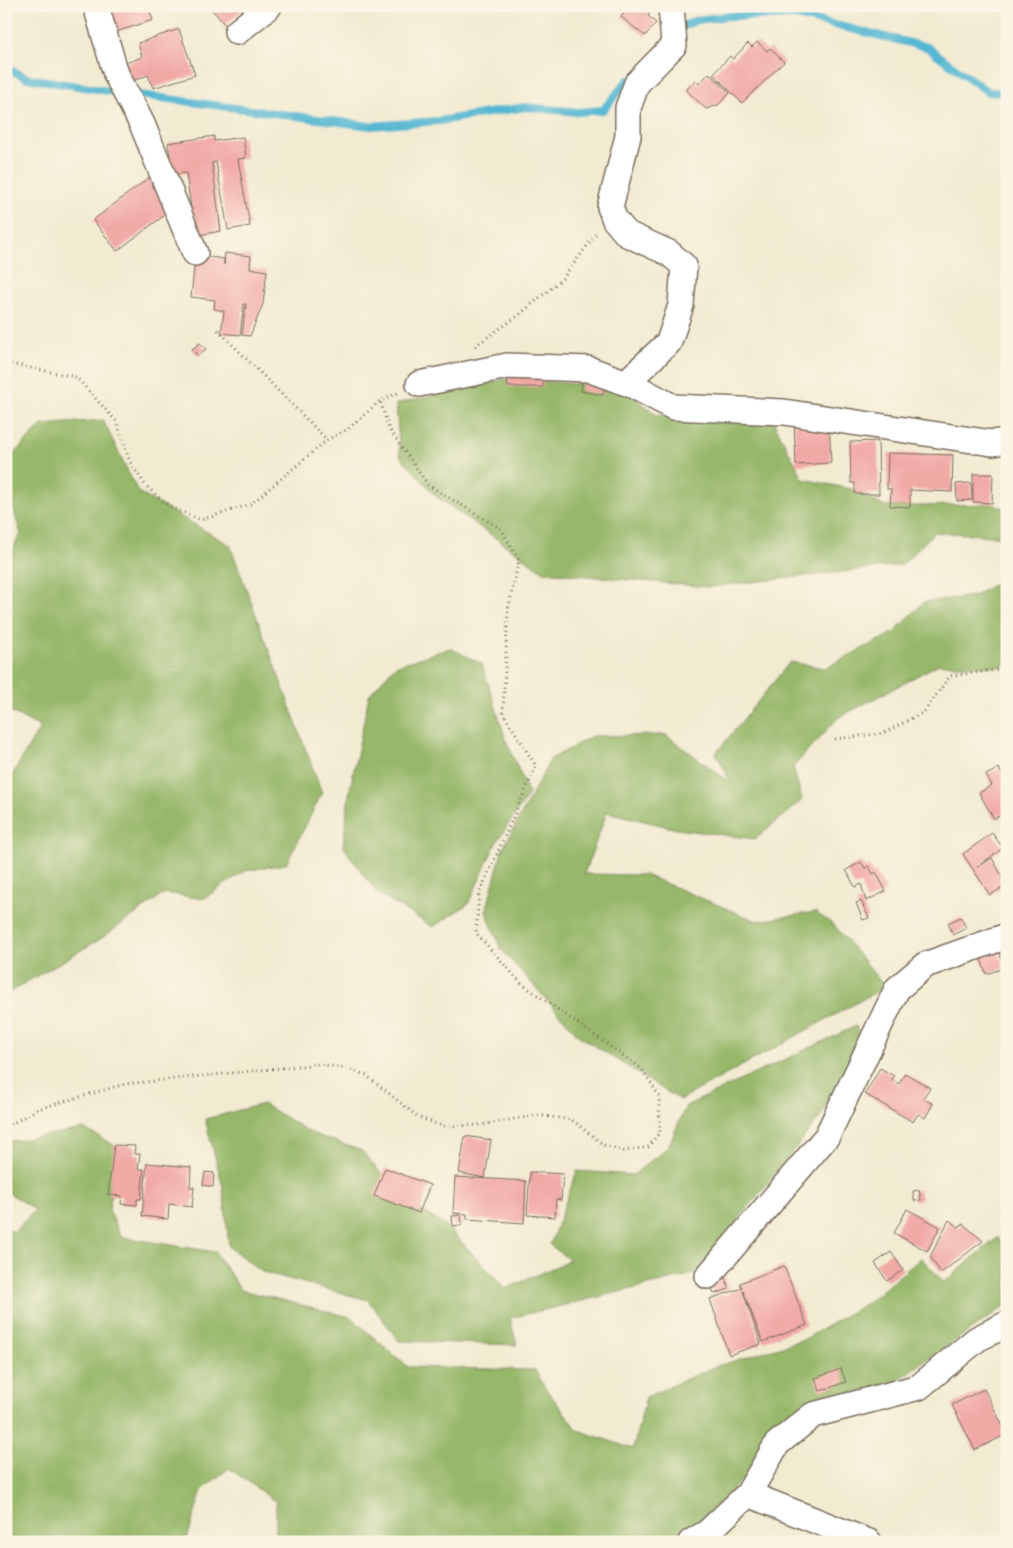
<svg xmlns="http://www.w3.org/2000/svg" width="1013" height="1548" font-family="'Comic Neue',sans-serif">
<rect width="100%" height="100%" fill="#fcf5e5"/>
<filter id="ink" filterUnits="userSpaceOnUse"><feTurbulence type="fractalNoise" baseFrequency=".02" numOctaves="2"/><feDisplacementMap in="SourceGraphic" scale="10" xChannelSelector="R" yChannelSelector="G"/><feConvolveMatrix kernelMatrix="1 2 1 2 8 2 1 2 1" color-interpolation-filters="sRGB"/></filter>
<filter id="wash" filterUnits="userSpaceOnUse"><feTurbulence type="fractalNoise" baseFrequency=".0096" numOctaves="4" result="noise"/><feDisplacementMap in="SourceGraphic" scale="20" xChannelSelector="R" yChannelSelector="G"/><feGaussianBlur stdDeviation="1.12" result="paint"/><feColorMatrix in="noise" values="0 0 0 0 0 0 0 0 0 0 0 0 0 0 0 0 0 1.4 0 .05"/><feComposite in="paint" operator="in"/></filter>
<g filter="url(#wash)">
<rect width="100%" height="100%" fill="#f2ebd2"/>
<g fill="#97b86b" stroke="#697144">
<path d="M 505,379 L 622,387 L 657,415 L 769,413 L 803,479 L 851,489 L 885,507 L 992,504 L 1007,509 L 1007,537 L 935,532 L 902,565 L 708,587 L 544,572 L 437,497 L 400,456 L 396,404 Z"/>
<path d="M 103,420 L 138,492 L 230,545 L 322,793 L 286,864 L 245,871 L 203,899 L 165,893 L 102,938 L 6,994 L 6,786 L 40,727 L 6,709 L 6,560 L 21,534 L 6,487 L 6,462 L 42,425 Z"/>
<path d="M 1007,577 L 1007,663 L 1002,667 L 939,664 L 838,718 L 793,767 L 802,800 L 755,839 L 677,829 L 607,812 L 584,874 L 645,875 L 757,921 L 815,912 L 834,925 L 885,987 L 680,1100 L 579,1036 L 501,949 L 486,912 L 502,850 L 551,759 L 592,736 L 666,735 L 731,783 L 716,753 L 790,662 L 825,668 L 893,633 L 924,602 L 974,596 Z"/>
<path d="M 450,648 L 482,664 L 507,743 L 529,794 L 496,843 L 468,904 L 433,927 L 377,893 L 343,846 L 349,794 L 369,695 L 395,666 Z"/>
<path d="M 856,1026 L 861,1040 L 820,1117 L 695,1274 L 510,1318 L 517,1345 L 399,1341 L 368,1300 L 262,1272 L 229,1247 L 223,1187 L 205,1119 L 263,1104 L 311,1133 L 362,1151 L 401,1198 L 446,1226 L 506,1289 L 570,1260 L 550,1245 L 577,1171 L 633,1175 L 668,1147 L 686,1106 Z"/>
<path d="M 84,1129 L 118,1147 L 109,1210 L 121,1237 L 215,1252 L 241,1290 L 350,1317 L 408,1367 L 535,1370 L 545,1388 L 578,1430 L 633,1449 L 646,1397 L 711,1368 L 805,1339 L 867,1303 L 921,1258 L 944,1282 L 998,1237 L 1007,1254 L 1007,1305 L 892,1384 L 819,1400 L 757,1466 L 683,1536 L 668,1542 L 276,1542 L 276,1502 L 229,1468 L 202,1490 L 186,1542 L 6,1542 L 6,1228 L 14,1232 L 35,1210 L 6,1191 L 6,1142 Z"/>
</g>
<g fill="none" stroke-linecap="round" stroke-linejoin="round">
<g stroke="#54b7d2" stroke-width="8">
<path d="M 677,29 L 697,20 L 729,16 L 797,16 L 927,47 L 988,92 L 1007,93"/>
<path d="M 6,67 L 27,78 L 121,93"/>
<path d="M 132,94 L 370,126 L 439,121 L 525,107 L 578,112 L 603,110 L 628,80"/>
</g>
</g>
<g id="blocks">
<g fill="#f1a9a6">
<path d="M 107,6 L 148,6 L 153,20 L 116,32 Z"/>
<path d="M 209,6 L 247,6 L 225,25 Z"/>
<path d="M 630,6 L 638,8 L 642,6 L 650,13 L 648,16 L 656,23 L 645,36 L 621,17 Z"/>
<path d="M 179,29 L 195,75 L 153,88 L 148,75 L 130,82 L 123,64 L 142,57 L 138,43 Z"/>
<path d="M 757,42 L 767,51 L 770,48 L 784,62 L 742,103 L 713,74 L 730,56 L 733,59 L 748,43 L 752,47 Z"/>
<path d="M 709,73 L 730,93 L 718,105 L 706,109 L 686,90 L 695,80 L 699,84 Z"/>
<path d="M 214,136 L 214,141 L 243,137 L 246,158 L 238,159 L 250,226 L 228,230 L 216,162 L 212,163 L 221,231 L 198,235 L 194,215 L 192,215 L 186,173 L 173,175 L 168,143 Z"/>
<path d="M 150,177 L 174,208 L 117,251 L 93,220 Z"/>
<path d="M 225,253 L 251,256 L 250,268 L 267,271 L 263,304 L 250,336 L 242,335 L 246,304 L 244,304 L 240,335 L 221,333 L 224,311 L 214,309 L 215,300 L 191,297 L 195,260 L 202,256 L 224,259 L 224,265 Z"/>
<path d="M 200,343 L 206,349 L 198,356 L 192,349 Z"/>
<path d="M 507,374 L 543,374 L 543,387 L 508,387 Z"/>
<path d="M 583,377 L 605,381 L 603,395 L 581,391 Z"/>
<path d="M 829,418 L 831,463 L 796,465 L 794,420 Z"/>
<path d="M 878,441 L 879,494 L 855,494 L 855,483 L 851,483 L 850,442 Z"/>
<path d="M 888,453 L 953,455 L 952,492 L 910,490 L 910,507 L 890,506 L 891,489 L 887,489 Z"/>
<path d="M 973,474 L 993,474 L 992,503 L 973,502 Z"/>
<path d="M 971,483 L 972,500 L 957,501 L 956,484 Z"/>
<path d="M 999,768 L 1001,773 L 1007,770 L 1007,812 L 994,819 L 979,793 L 992,785 L 986,775 Z"/>
<path d="M 992,833 L 1003,848 L 977,867 L 992,858 L 1007,885 L 990,895 L 963,854 Z"/>
<path d="M 861,862 L 865,868 L 869,866 L 873,874 L 876,872 L 886,891 L 866,901 L 861,884 L 855,887 L 846,870 Z"/>
<path d="M 861,901 L 869,918 L 863,920 L 856,903 Z"/>
<path d="M 961,917 L 966,928 L 953,935 L 948,923 Z"/>
<path d="M 999,951 L 1004,968 L 986,974 L 980,956 Z"/>
<path d="M 880,1068 L 894,1076 L 892,1080 L 899,1084 L 905,1073 L 930,1088 L 923,1098 L 933,1104 L 925,1118 L 918,1114 L 913,1122 L 865,1094 Z"/>
<path d="M 465,1136 L 491,1140 L 485,1178 L 459,1173 Z"/>
<path d="M 114,1145 L 135,1146 L 134,1154 L 140,1154 L 138,1169 L 144,1169 L 141,1199 L 137,1199 L 137,1205 L 121,1204 L 122,1196 L 108,1195 Z"/>
<path d="M 147,1163 L 191,1167 L 190,1187 L 194,1187 L 192,1207 L 169,1204 L 168,1219 L 142,1216 Z"/>
<path d="M 385,1168 L 430,1185 L 419,1213 L 374,1196 Z"/>
<path d="M 205,1172 L 214,1173 L 213,1187 L 203,1185 Z"/>
<path d="M 530,1172 L 563,1174 L 561,1200 L 556,1199 L 555,1217 L 527,1215 Z"/>
<path d="M 455,1177 L 526,1181 L 524,1223 L 467,1219 L 467,1214 L 453,1213 Z"/>
<path d="M 919,1190 L 921,1200 L 914,1201 L 913,1191 Z"/>
<path d="M 907,1209 L 940,1227 L 927,1251 L 894,1233 Z"/>
<path d="M 461,1215 L 462,1225 L 453,1226 L 452,1216 Z"/>
<path d="M 949,1220 L 958,1227 L 963,1224 L 983,1241 L 941,1273 L 930,1257 Z"/>
<path d="M 891,1252 L 903,1270 L 887,1281 L 875,1263 Z"/>
<path d="M 721,1266 L 729,1289 L 714,1294 L 706,1271 Z"/>
<path d="M 784,1266 L 807,1325 L 763,1342 L 743,1291 L 761,1344 L 729,1355 L 710,1299 L 742,1288 L 740,1283 Z"/>
<path d="M 841,1369 L 846,1382 L 820,1391 L 815,1378 Z"/>
<path d="M 984,1389 L 1007,1434 L 975,1450 L 952,1405 Z"/>
</g>
</g>
</g>
<g filter="url(#ink)">
<use href="#blocks" fill-opacity="0" stroke="#7b6e5d" stroke-width="1"/>
<g fill="none" stroke-linecap="round" stroke-linejoin="round">
<defs>
<g id="minor">
<path d="M 96,6 L 116,74 L 142,124 L 195,253"/>
<path d="M 237,32 L 269,6"/>
<path d="M 419,384 L 507,366 L 588,369 L 632,385 L 673,407 L 784,412 L 992,443 L 1007,441"/>
<path d="M 632,385 L 633,376 L 669,342 L 681,305 L 684,266 L 669,253 L 627,234 L 615,220 L 610,207 L 628,136 L 628,108 L 637,83 L 674,45 L 671,6"/>
<path d="M 708,1276 L 827,1136 L 897,989 L 925,965 L 1007,936"/>
<path d="M 748,1494 L 869,1542"/>
<path d="M 691,1542 L 708,1532 L 748,1494 L 777,1444 L 813,1415 L 919,1387 L 977,1339 L 1007,1324"/>
</g>
</defs>
<use href="#minor" stroke="#7b6e5d" stroke-width="28"/>
<g stroke="#7b6e5d" stroke-width="3" stroke-dasharray="1 4" stroke-linecap="butt">
<path d="M 218,330 L 327,440"/>
<path d="M 475,346 L 519,315 L 563,278 L 596,234"/>
<path d="M 6,363 L 76,377 L 117,422 L 130,462 L 146,486 L 169,506 L 201,520 L 251,504 L 327,440 L 348,429 L 380,401 L 398,393"/>
<path d="M 835,739 L 884,733 L 924,712 L 950,676 L 1007,668"/>
<path d="M 6,1127 L 38,1109 L 125,1084 L 319,1064 L 348,1069 L 366,1075 L 418,1117 L 442,1126 L 481,1125 L 537,1115 L 572,1120 L 604,1145 L 624,1151 L 648,1147 L 660,1132 L 659,1096 L 642,1069 L 522,984 L 476,933 L 479,894 L 536,766 L 503,713 L 508,610 L 519,560 L 501,529 L 428,485 L 389,429 L 380,401"/>
</g>
<use href="#minor" stroke="#fff" stroke-width="25"/>
</g>
</g>
<rect width="1013" height="1548" fill="none" stroke="#fcf5e5" stroke-width="25"/>
</svg>
